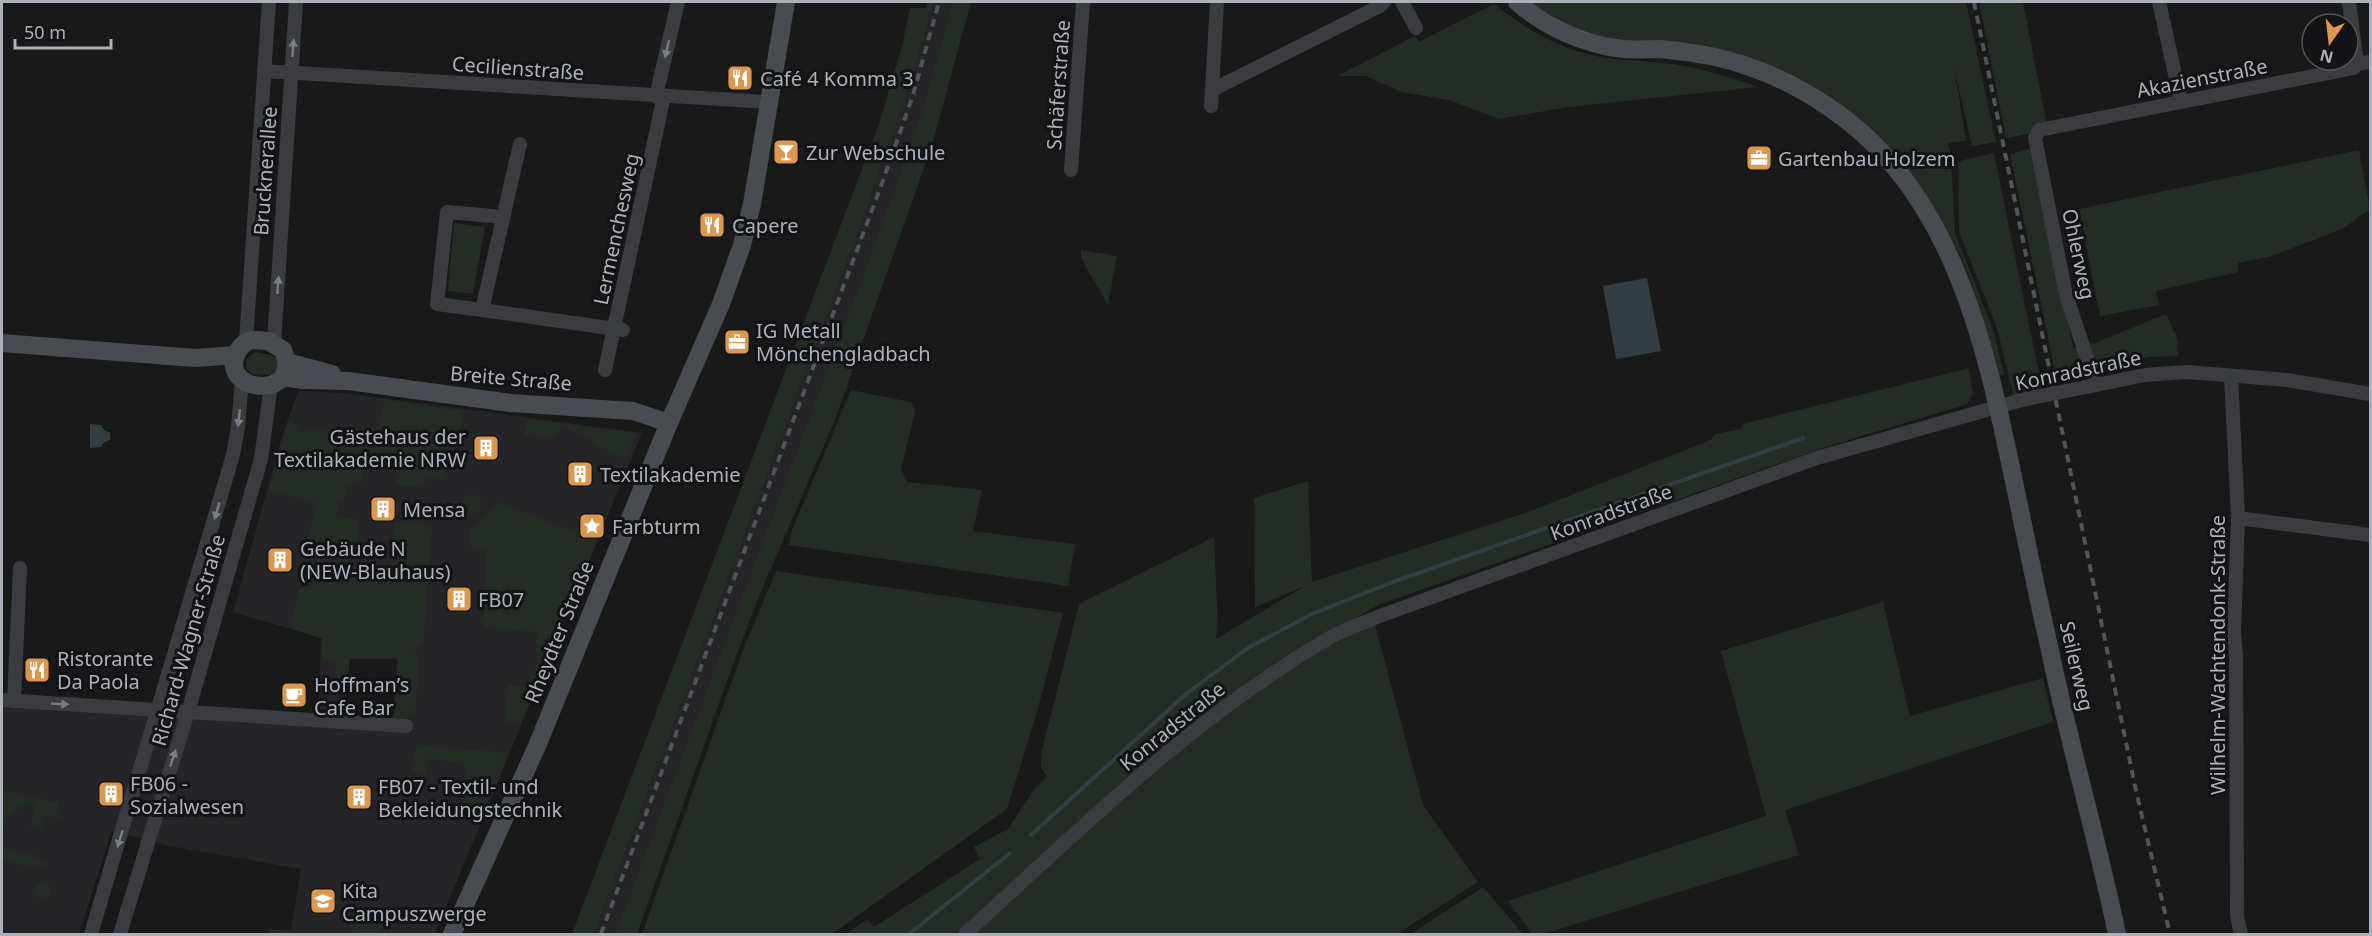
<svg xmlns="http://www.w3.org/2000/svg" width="2372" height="936" font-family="'Noto Sans',sans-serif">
<rect width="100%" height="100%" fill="#19191a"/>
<g fill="#252527">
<path d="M 934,2 L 953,2 L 920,117 L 876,240 L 615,934 L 594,934 L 861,225 L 913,75 Z"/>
<path d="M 298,391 L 344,393 L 642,433 L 435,934 L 268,934 L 269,928 L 291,931 L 301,869 L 164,845 L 112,830 L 79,934 L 2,934 L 2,696 L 393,722 L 397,659 L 350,659 L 345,711 L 318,709 L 321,638 L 233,612 L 281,440 Z"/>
</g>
<g fill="#252c25">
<path d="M 927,2 L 934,2 L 913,75 L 861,225 L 594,934 L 572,934 L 879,124 L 902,46 L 910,8 L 926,8 Z"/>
<path d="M 953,2 L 971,2 L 933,142 L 835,420 L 760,594 L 736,656 L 637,934 L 615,934 L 876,240 L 920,117 Z"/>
<path d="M 1531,2 L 1966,2 L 1996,142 L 1972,146 L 1954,67 L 1966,141 L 1948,143 L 1951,157 L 1955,233 L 1993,329 L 2004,374 L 1999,376 L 1971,281 L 1959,253 L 1935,209 L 1916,184 L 1806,85 L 1604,39 L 1561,23 Z"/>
<path d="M 1979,2 L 2023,2 L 2047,126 L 2027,134 L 2006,138 Z"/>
<path d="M 1494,4 C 1522,26 1552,45 1587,54 C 1609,60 1632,60 1655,62 C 1691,65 1724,75 1758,87 L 1568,107 L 1499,119 L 1449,100 L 1401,92 L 1366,76 L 1337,76 L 1415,36 L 1419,42 Z"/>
<path d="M 2030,149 L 2037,167 L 2073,348 L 2095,343 L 2166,314 L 2178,340 L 2178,356 L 2148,357 L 2117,368 L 2057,381 L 2010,154 Z"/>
<path d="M 2359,150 L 2370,209 L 2344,228 L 2272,256 L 2238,263 L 2238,272 L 2156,291 L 2159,305 L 2100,316 L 2079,209 Z"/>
<path d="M 1994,153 L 2043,393 L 2014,399 L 1997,328 L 1959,232 L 1958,163 L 1963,160 Z"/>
<path d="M 454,223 L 485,227 L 473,294 L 448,291 Z"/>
<path d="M 1081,250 L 1117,256 L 1108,305 L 1081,258 Z"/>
<path d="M 255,352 L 271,355 L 277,359 L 278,369 L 272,375 L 253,374 L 247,370 L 246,359 Z"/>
<path d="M 1969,368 L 1973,394 L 1967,404 L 1823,448 L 1378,605 L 1289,658 L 961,934 L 846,934 L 868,919 L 874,927 L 980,859 L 974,847 L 1008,829 L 1035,788 L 1047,777 L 1041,767 L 1042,750 L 1079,604 L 1214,537 L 1218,628 L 1216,639 L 1305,586 L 1255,607 L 1254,498 L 1308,481 L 1312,582 L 1528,512 L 1711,440 L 1715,434 L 1741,429 L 1743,424 Z"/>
<path d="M 851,390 L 911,402 L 915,411 L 901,470 L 907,482 L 982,490 L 973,531 L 1075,544 L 1068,586 L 789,545 L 792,530 Z"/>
<path d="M 384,400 L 462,411 L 459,446 L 447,445 L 444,480 L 425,477 L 424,487 L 399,486 L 396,481 L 397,471 L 379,469 L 379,463 L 364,462 L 363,481 L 357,484 L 346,484 L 344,502 L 338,503 L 337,517 L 355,519 L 359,523 L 356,564 L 391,566 L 394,525 L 398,522 L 432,525 L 423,646 L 412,648 L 419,655 L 415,716 L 394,715 L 398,658 L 350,658 L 347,684 L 335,683 L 336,661 L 322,661 L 323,639 L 290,628 L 298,591 L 310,584 L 312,542 L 307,540 L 317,504 L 269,490 L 288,423 L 299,424 L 300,431 L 378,429 Z"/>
<path d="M 526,419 L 636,433 L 626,458 L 593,444 L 594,440 L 561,426 L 556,438 L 524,435 Z"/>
<circle cx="472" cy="504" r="9"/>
<path d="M 497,503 L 597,539 L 521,723 L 505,722 L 508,685 L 529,686 L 530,671 L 536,670 L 538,632 L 483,627 L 487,550 L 471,549 L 469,532 C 478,521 488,514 497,503 Z"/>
<path d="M 776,571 L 1063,613 L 1037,712 L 1007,809 L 832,934 L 642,934 L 743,650 Z"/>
<path d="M 1883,602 L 1910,716 L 2043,678 L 2053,722 L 1785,810 L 1799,855 L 1543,934 L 1532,934 L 1508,901 L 1766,816 L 1721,651 Z"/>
<path d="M 1374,621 L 1423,805 L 1478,882 L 1397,934 L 969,934 L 1238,700 L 1323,646 Z"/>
<path d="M 417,745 L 509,753 L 483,812 L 465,803 C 471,788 470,778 463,764 L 429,758 L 425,774 L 410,772 Z"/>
<path d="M 2,790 L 58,803 L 58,811 L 62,812 L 60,819 L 45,815 L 42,828 L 31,825 L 36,802 L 26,803 L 7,816 L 4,829 L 2,829 Z"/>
<path d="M 2,832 L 3,832 L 2,843 L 4,848 L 21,855 L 22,851 L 33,855 L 33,858 L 48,862 L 46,869 L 2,861 Z"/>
<circle cx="43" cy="891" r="8"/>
<path d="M 1483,887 L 1523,934 L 1410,934 Z"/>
<path d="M 357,912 L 371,913 L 383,918 L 381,934 L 350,934 L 354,930 Z"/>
</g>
<g fill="#343d42">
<path d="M 1647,278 L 1661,351 L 1616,359 L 1603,286 Z"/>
<path d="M 90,424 L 101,425 L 104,430 L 110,433 L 110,440 L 103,443 L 101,447 L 90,448 Z"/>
</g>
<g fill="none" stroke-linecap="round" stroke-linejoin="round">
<g stroke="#343d42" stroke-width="4">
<path d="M 1031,835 L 1186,694 L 1248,648 L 1312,614 L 1390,583 L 1803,438"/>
<path d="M 909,934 L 1010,853"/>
</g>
<g stroke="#3a3c3f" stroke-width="14">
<path d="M 1402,2 L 1416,28"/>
<path d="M 2159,2 L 2181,101"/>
<path d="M 2349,2 L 2357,64"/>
<path d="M 264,71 L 769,102"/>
<path d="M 1212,90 L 1378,7 L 1384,2"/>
<path d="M 656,96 L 678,2"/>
<path d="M 1211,106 L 1217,2"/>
<path d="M 520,144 L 482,310 L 623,330"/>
<path d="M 1071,170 L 1083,2"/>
<path d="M 482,310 L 437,304 L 447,212 L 504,217"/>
<path d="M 246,341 L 269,2"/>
<path d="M 274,343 L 296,2"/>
<path d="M 605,370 L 664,96"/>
<path d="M 2231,376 L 2238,518 L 2234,633 L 2236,654 L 2237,916 L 2241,934"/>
<path d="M 2096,385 L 2066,295 L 2035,138 L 2039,130 L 2354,68 L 2357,64 L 2370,62"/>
<path d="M 2091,386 L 2145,375 L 2187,372 L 2287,380 L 2370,394"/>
<path d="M 2238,518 L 2370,535"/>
<path d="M 2,700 L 406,726"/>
<path d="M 14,701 L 20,568"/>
<path d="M 91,934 L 233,455 L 238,427 L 242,380"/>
<path d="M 120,934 L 188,712 L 261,459 L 271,385"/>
<path d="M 965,934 C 1081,829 1194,716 1331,637 C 1345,629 1362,624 1377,617 L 1817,458 L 2022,400"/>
</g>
<g stroke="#484b4f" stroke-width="18">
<path d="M 1517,2 C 1545,27 1585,45 1623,49 C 1635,50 1647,49 1660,49 C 1678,51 1697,53 1715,57 C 1755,66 1793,83 1827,106 C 1951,187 1985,342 2013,477 C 2025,533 2036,590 2049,646 C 2069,743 2097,838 2117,934"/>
<path d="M 252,340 L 268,341 L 283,350 C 304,401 220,393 236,355 C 239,347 244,342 252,340 Z"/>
<path d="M 2,343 L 195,358 L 236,355"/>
<path d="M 287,362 L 332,374"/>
<path d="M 283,377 L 303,380 L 348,381 L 511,403 L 633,411 L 669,423"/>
<path d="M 452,934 L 537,746 L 669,423 L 721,304 L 742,245 L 752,204 L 786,2"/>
</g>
<g stroke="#515458" stroke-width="4" stroke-dasharray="8 6" stroke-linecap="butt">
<path d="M 1974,2 L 2136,791 L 2170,934"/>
<path d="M 601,934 L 884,178 L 913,95 L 939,2"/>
</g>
<path stroke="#3a3c3f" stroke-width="14" d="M 2022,400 L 2091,386"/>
</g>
<defs><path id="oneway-solid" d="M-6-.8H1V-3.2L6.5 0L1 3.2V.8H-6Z" transform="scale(1.5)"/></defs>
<g fill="#797d82">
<use href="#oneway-solid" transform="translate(293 48) rotate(-86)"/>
<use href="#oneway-solid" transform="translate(667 49) rotate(103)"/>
<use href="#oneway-solid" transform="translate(278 285) rotate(-86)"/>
<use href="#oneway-solid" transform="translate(239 418) rotate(96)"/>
<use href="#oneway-solid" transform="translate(217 511) rotate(106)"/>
<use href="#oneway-solid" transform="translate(60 704) rotate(3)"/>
<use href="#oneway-solid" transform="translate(173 758) rotate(-72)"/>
<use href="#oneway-solid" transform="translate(120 839) rotate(107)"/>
</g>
<defs>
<symbol id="restaurant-square" viewBox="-11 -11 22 22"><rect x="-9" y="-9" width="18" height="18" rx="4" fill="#dc984f" stroke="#141416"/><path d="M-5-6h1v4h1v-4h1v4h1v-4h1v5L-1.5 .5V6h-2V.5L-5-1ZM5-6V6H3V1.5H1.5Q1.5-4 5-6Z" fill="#fff"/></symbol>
<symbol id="bar-square" viewBox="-11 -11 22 22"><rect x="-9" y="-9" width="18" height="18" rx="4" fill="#dc984f" stroke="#141416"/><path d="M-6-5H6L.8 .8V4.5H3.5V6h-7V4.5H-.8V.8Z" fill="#fff"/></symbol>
<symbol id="office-square" viewBox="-11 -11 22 22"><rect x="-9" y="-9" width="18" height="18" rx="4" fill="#dc984f" stroke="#141416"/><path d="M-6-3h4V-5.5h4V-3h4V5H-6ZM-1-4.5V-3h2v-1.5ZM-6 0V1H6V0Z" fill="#fff"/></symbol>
<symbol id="building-square" viewBox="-11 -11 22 22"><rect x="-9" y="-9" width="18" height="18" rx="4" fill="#dc984f" stroke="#141416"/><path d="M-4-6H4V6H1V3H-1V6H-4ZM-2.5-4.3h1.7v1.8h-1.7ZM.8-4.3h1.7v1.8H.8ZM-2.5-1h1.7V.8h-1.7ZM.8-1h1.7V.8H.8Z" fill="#fff"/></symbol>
<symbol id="sight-square" viewBox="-11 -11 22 22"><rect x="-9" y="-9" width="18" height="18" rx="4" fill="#dc984f" stroke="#141416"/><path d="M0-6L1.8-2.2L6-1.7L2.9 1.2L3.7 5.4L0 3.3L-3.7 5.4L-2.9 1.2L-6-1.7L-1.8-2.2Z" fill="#fff"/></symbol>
<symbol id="cafe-square" viewBox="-11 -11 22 22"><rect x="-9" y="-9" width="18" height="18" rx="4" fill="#dc984f" stroke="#141416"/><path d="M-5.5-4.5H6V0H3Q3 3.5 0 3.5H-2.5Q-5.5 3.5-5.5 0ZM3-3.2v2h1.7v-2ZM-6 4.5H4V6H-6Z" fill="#fff"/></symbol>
<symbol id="school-square" viewBox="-11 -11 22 22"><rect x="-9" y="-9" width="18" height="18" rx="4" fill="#dc984f" stroke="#141416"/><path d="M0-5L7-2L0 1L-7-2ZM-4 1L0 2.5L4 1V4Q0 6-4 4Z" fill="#fff"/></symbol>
</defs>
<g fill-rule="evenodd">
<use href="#restaurant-square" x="725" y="63" width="30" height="30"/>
<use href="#bar-square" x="771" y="137" width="30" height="30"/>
<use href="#office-square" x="1744" y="143" width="30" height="30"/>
<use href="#restaurant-square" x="697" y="210" width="30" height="30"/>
<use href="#office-square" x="722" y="327" width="30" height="30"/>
<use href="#building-square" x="471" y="433" width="30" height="30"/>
<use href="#building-square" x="565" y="459" width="30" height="30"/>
<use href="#building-square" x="368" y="494" width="30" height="30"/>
<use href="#sight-square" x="577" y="511" width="30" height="30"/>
<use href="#building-square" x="265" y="545" width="30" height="30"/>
<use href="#building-square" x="444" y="584" width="30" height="30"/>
<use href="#restaurant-square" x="22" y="655" width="30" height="30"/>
<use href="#cafe-square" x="279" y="680" width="30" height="30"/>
<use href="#building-square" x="96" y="779" width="30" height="30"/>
<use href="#building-square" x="344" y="782" width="30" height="30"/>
<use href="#school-square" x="308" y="886" width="30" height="30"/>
</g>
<g text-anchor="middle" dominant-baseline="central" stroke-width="6" stroke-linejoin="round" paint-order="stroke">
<g font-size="20" fill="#adb2b9" stroke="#141416">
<text transform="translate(518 68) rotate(4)">Cecilienstraße</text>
<text transform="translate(2202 78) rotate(-11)">Akazienstraße</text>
<text transform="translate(1058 85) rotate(-86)">Schäferstraße</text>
<text transform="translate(265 171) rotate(-86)">Brucknerallee</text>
<text transform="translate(616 229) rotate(-78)">Lermenchesweg</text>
<text transform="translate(2079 254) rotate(78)">Ohlerweg</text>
<text transform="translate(2078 370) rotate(-12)">Konradstraße</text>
<text transform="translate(511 378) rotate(5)">Breite Straße</text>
<text transform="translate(1611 512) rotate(-20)">Konradstraße</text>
<text transform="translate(559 632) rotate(-68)">Rheydter Straße</text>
<text transform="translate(188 640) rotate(-74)">Richard-Wagner-Straße</text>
<text transform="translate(2217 655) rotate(-90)">Wilhelm-Wachtendonk-Straße</text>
<text transform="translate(2077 666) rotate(77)">Seilerweg</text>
<text transform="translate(1172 726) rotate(-39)">Konradstraße</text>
</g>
<g font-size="20" fill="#adb2b9" stroke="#141416" text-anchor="start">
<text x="760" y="78">Café 4 Komma 3</text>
<text x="806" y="152">Zur Webschule</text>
<text x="1778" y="158">Gartenbau Holzem</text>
<text x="732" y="225">Capere</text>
<text x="756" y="330">IG Metall<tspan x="756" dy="23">Mönchengladbach</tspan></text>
<text x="466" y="436" text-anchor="end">Gästehaus der<tspan x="466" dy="23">Textilakademie NRW</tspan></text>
<text x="600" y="474">Textilakademie</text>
<text x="403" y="509">Mensa</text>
<text x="612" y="526">Farbturm</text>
<text x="300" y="548">Gebäude N<tspan x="300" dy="23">(NEW-Blauhaus)</tspan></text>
<text x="478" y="599">FB07</text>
<text x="57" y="658">Ristorante<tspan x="57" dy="23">Da Paola</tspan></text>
<text x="314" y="684">Hoffman’s<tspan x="314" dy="23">Cafe Bar</tspan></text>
<text x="130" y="783">FB06 -<tspan x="130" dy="23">Sozialwesen</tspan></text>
<text x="378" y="786">FB07 - Textil- und<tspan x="378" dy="23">Bekleidungstechnik</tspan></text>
<text x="342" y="890">Kita<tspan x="342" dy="23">Campuszwerge</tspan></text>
</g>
</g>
<rect width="2372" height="936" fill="none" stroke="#adb2b9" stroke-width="6"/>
<g transform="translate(2330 42) rotate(194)"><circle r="28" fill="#141416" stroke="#515357" stroke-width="1.5"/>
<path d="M0-4.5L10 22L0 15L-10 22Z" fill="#dc984f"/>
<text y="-9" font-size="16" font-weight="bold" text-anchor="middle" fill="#adb2b9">N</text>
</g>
<path d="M15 39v9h96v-9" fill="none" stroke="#adb2b9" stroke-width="3"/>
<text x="24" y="39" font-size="18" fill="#adb2b9" stroke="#141416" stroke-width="4.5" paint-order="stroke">50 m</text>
</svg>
